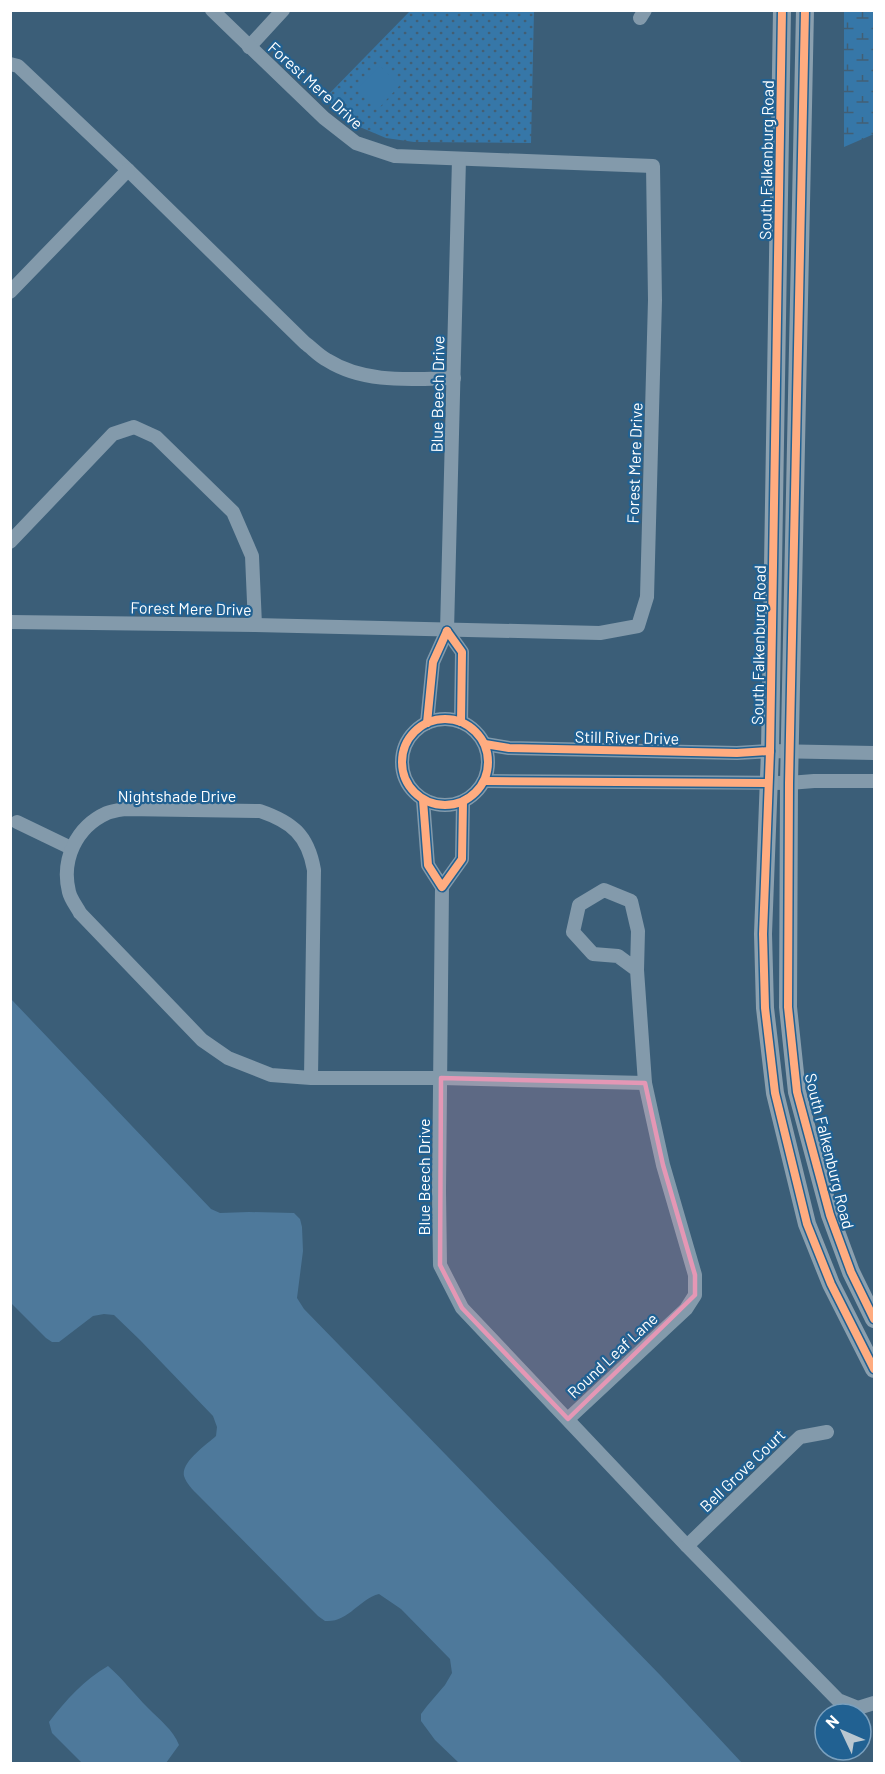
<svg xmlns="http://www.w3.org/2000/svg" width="885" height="1774" font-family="Barlow,sans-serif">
<defs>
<pattern id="grass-dots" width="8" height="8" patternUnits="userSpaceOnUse" patternTransform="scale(1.5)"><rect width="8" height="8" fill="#3677a8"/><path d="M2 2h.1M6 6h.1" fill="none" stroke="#425f75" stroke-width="1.8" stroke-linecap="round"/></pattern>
<pattern id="wetland-marsh" width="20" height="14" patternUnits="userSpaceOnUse" patternTransform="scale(1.5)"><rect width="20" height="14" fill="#3677a8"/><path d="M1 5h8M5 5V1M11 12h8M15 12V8" fill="none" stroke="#425f75"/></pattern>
</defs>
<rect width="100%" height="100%" fill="#3b5e78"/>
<path fill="url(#grass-dots)" d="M 410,11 L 534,11 L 531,143 L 414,142 L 386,138 L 355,125 L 325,98 Z"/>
<path fill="url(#wetland-marsh)" d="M 844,11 L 874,11 L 874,134 L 844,147 Z"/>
<path fill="#3677a8" d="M 380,66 L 400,85 L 379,108 L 358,88 Z"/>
<g fill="#4e799b">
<path d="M 11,999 L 211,1209 L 220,1213 L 249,1212 L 294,1213 L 300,1219 L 302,1227 L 303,1251 L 297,1298 L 304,1309 L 661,1676 L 742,1763 L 459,1763 L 435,1740 L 421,1721 L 421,1714 L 427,1706 L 445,1685 L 452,1673 L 450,1659 L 401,1609 L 379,1594 C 359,1599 348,1623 325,1621 L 318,1616 L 198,1495 C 193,1490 186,1483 184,1476 C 181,1462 206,1445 216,1436 L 217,1427 L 213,1416 L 140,1340 L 114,1315 L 104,1314 L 93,1316 L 59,1342 L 52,1342 L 46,1338 L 11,1303 Z"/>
<path d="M 108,1666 C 123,1679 134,1694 148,1708 C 160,1720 173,1730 179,1745 L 166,1763 L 82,1763 L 52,1733 L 49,1722 C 66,1700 84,1680 108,1666 Z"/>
</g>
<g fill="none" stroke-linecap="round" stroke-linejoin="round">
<g stroke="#839aab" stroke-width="14">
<path d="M 640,18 L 645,10"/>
<path d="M 249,47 L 283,10"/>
<path d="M 10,64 L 18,66 L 128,170 L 305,343 C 312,348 319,356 327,360 C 365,384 411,379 454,378"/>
<path d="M 10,292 L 128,170"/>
<path d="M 10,542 L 113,434 L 134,427 L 156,437 L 233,512 L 252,556 L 255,625"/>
<path d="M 10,622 L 255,625 L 600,633 L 638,626 L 647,597 L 655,300 L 653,166 L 395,156 L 356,143 L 324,118 L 212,10"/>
<path d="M 447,631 L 462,652 L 461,722"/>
<circle cx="445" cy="762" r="43"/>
<path d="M 427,723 L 433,662 L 447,631 L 459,159"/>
<path d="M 485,744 L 509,748 L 737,753 L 770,751 L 874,753"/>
<path d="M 485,781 L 789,783 L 814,781 L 874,781"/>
<path d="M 423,800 L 428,865 L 442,887 L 439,1191 L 440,1265 L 462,1308 L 687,1546 L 838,1700 L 858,1708 L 874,1703"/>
<path d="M 17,822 L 71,848"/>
<path d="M 442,887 L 462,859 L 463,802"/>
<path d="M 311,1078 L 314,870 C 308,835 292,822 260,811 L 125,809 C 119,810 112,811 107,813 C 76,827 61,860 69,892 C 71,900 77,907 80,913 L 202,1040 L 228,1058 L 271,1075 L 311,1078 L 441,1078 L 645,1083"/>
<path d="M 568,1419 L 686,1309 L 695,1295 L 695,1275 L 663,1165 L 645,1083 L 637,970 L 638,931 L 631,901 L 604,890 L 579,905 L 573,932 L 593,954 L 618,956 L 637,970"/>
<path d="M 687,1546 L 800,1437 L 827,1432"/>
</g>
<g stroke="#8ba0af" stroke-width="18">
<path d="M 782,10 L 770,751 L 763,934 L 765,1008 L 775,1093 L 807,1224 L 831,1284 L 874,1369"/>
<path d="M 805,10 L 789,783 L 788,1007 L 797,1092 L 830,1215 L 851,1272 L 874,1319"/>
</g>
<defs>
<g id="cycleway">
<path d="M 782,10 L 770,751 L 763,934 L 765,1008 L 775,1093 L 807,1224 L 831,1284 L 874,1369"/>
<path d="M 805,10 L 789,783 L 788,1007 L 797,1092 L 830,1215 L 851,1272 L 874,1319"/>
<path d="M 447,631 L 462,652 L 461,722"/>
<circle cx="445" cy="762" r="43"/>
<path d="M 427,723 L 433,662 L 447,631"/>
<path d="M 485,744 L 509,748 L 737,753 L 770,751"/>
<path d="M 485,781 L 768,783"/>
<path d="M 423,800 L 428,865 L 442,887 L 462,859 L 463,802"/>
</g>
</defs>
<use href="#cycleway" stroke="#216192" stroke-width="11"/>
<use href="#cycleway" stroke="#ffac80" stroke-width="8"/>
</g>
<path fill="#e497b5" fill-opacity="0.2" stroke="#e497b5" stroke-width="4.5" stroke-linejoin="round" d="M 441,1078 L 645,1083 L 663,1165 L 695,1275 L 695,1295 L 568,1419 L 462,1308 L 440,1265 Z"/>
<g text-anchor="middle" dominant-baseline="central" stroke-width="4.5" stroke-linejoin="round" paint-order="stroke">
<g font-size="16" fill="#fff" stroke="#216192">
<text transform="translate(316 85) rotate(42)">Forest Mere Drive</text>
<text transform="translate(766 160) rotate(-89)">South Falkenburg Road</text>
<text transform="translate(437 394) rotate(-89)">Blue Beech Drive</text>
<text transform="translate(634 463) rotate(-88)">Forest Mere Drive</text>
<text transform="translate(191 608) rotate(1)">Forest Mere Drive</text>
<text transform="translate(758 645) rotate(-89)">South Falkenburg Road</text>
<text transform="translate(627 737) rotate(1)">Still River Drive</text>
<text x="177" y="795">Nightshade Drive</text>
<text transform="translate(830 1151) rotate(76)">South Falkenburg Road</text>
<text transform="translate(423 1177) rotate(-90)">Blue Beech Drive</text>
<text transform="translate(612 1355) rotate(-43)">Round Leaf Lane</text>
<text transform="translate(742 1470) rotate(-44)">Bell Grove Court</text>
</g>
</g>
<rect width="885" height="1774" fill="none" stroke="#ffffff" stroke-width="24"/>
<g transform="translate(843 1732) rotate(314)"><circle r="28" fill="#216192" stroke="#7aa0be" stroke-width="1.5"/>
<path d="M0-4.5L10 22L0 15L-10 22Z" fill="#bac7d0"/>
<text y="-9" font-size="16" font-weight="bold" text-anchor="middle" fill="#ffffff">N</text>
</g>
</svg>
